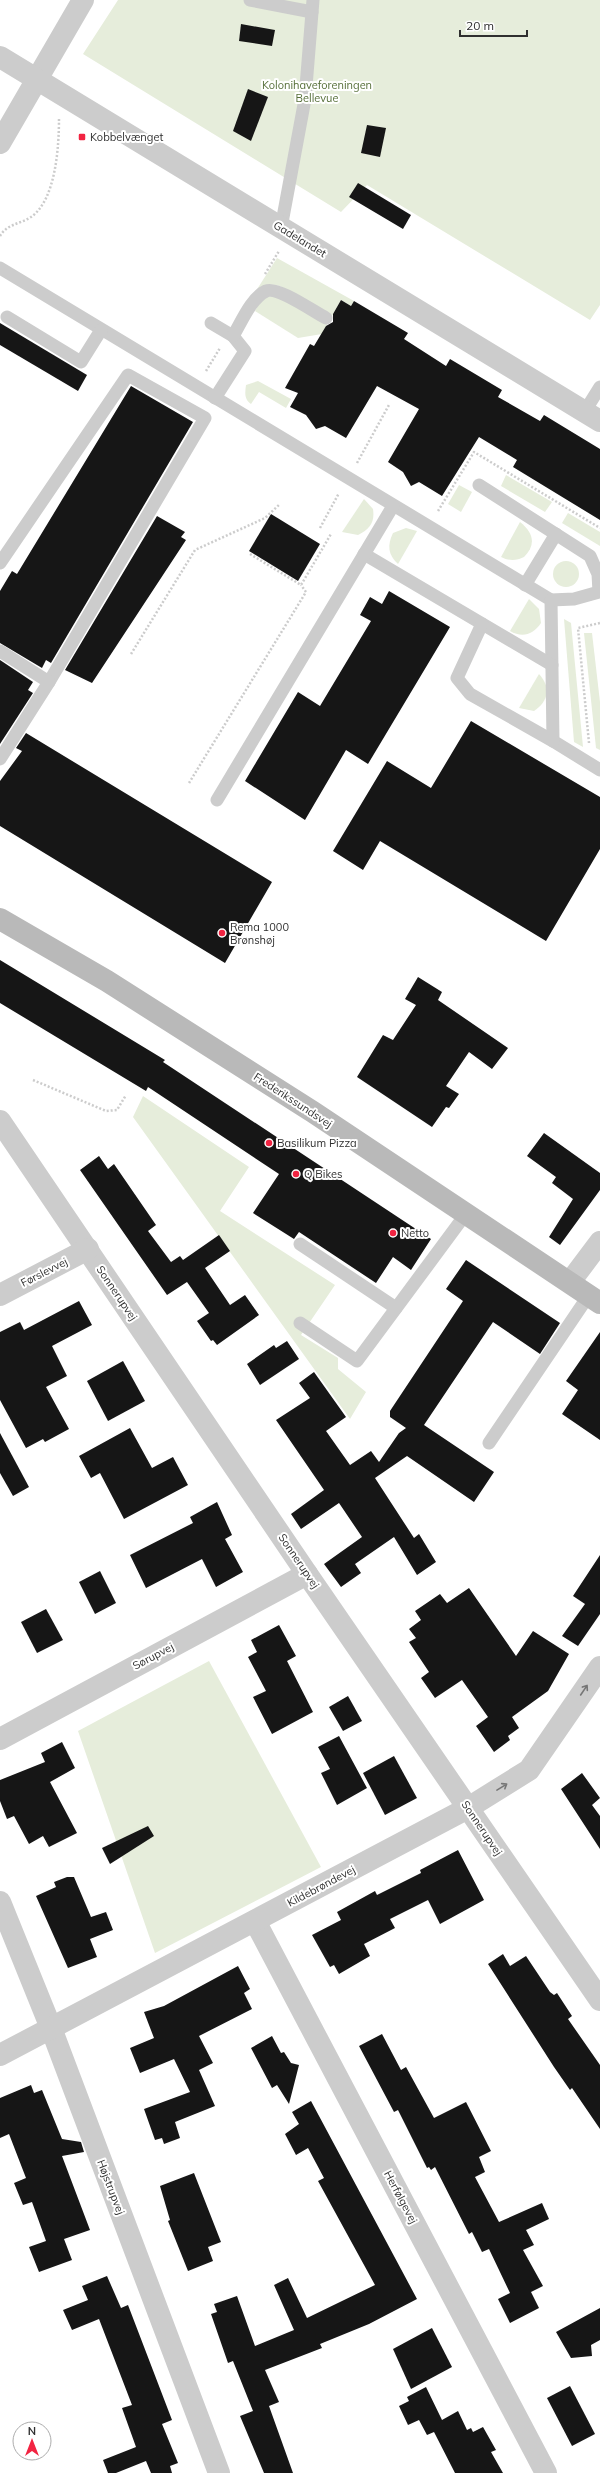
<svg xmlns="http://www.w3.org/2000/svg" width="600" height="2473" font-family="Mulish,sans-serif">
<rect width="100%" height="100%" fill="#fff"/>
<g fill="#e6eddb">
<path d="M 118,0 L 600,0 L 600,305 L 590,320 L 367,185 L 341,212 L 83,54 Z"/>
<path d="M 277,258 L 354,301 L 351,306 L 341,300 L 332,316 L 280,286 C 269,283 263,286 254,294 Z"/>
<path d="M 278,295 L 327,324 L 322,334 L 298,338 L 255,311 L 262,298 Z"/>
<path d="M 258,381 L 291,399 L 286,408 L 259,392 L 251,404 C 244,399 245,393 246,385 Z"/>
<path d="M 506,475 L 552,502 L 545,512 L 501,486 Z"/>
<path d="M 459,485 L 472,492 L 461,512 L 448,504 Z"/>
<path d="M 364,499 L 373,509 C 375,522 370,529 358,535 L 342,532 Z"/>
<path d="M 568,513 L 600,532 L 600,546 L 562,523 Z"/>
<path d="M 520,522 C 534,533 536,545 524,557 C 516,561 509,561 501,557 Z"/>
<path d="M 406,528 L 417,531 L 398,564 C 388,555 387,545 393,533 Z"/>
<circle cx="566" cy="574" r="13"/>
<path d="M 529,599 L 539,609 L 541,623 C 533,635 522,638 510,631 Z"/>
<path d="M 564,619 L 571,623 L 583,747 L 574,742 Z"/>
<path d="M 584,633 L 592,633 L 600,702 L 600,750 L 596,748 Z"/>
<path d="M 539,674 C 551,687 549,701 534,711 L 519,708 Z"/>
<path d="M 143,1096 L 249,1167 L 220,1211 L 335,1285 L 301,1335 L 338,1358 L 338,1369 L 366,1392 L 350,1419 L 133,1117 Z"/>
<path d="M 209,1661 L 321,1867 L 155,1953 L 78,1731 Z"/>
</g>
<g fill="#161616">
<path d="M 241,24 L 275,30 L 272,46 L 239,41 Z"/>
<path d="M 248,89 L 268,97 L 251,141 L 233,131 Z"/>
<path d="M 367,125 L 386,128 L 380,157 L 361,153 Z"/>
<path d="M 358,183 L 411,215 L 403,229 L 349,197 Z"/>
<path d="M 341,300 L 351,306 L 354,301 L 408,333 L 404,339 L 446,366 L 450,359 L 502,390 L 498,397 L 540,421 L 544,415 L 600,449 L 600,520 L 513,467 L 517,460 L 479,437 L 442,496 L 419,482 L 411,486 L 403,472 L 388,462 L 419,409 L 377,386 L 346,438 L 325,426 L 316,429 L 306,415 L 290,407 L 298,393 L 285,388 L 310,344 L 314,346 L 326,326 L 333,322 L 333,314 Z"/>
<path d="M 0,323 L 87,375 L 78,391 L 0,345 Z"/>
<path d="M 131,386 L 193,422 L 51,663 L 46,660 L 42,668 L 0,643 L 0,591 L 12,571 L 17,574 Z"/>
<path d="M 271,514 L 320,544 L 298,581 L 249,551 Z"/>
<path d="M 157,516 L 185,532 L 181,537 L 186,540 L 92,683 L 65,670 Z"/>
<path d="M 389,591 L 450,627 L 368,764 L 346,750 L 305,820 L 245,781 L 298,692 L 320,706 L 371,621 L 360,615 L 370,597 L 382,604 Z"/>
<path d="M 0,660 L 33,682 L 28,690 L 33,693 L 0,744 Z"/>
<path d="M 471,721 L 600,797 L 600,849 L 546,941 L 380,841 L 363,870 L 333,851 L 387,761 L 431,788 Z"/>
<path d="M 26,733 L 272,882 L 225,963 L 0,826 L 0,781 L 22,751 L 16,748 Z"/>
<path d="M 0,960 L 165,1060 L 163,1062 L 431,1239 L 411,1270 L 393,1257 L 376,1283 L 299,1232 L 294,1239 L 253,1213 L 279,1174 L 148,1087 L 146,1091 L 0,1003 Z"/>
<path d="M 418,977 L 442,992 L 438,1000 L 508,1048 L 492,1069 L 469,1052 L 446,1086 L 459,1094 L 449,1108 L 446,1107 L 432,1127 L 357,1077 L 383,1035 L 393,1040 L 416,1005 L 405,999 Z"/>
<path d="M 544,1133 L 600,1173 L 600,1190 L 560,1245 L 549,1237 L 573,1199 L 552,1183 L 556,1177 L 527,1156 Z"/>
<path d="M 99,1156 L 108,1169 L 114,1164 L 156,1225 L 148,1231 L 171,1262 L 180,1256 L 183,1260 L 219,1235 L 230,1251 L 205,1268 L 230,1305 L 245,1295 L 259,1315 L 217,1345 L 213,1340 L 211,1341 L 197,1321 L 209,1313 L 187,1282 L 167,1295 L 80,1170 Z"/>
<path d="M 466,1260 L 560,1323 L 540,1354 L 493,1322 L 424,1425 L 494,1472 L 474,1502 L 407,1456 L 375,1478 L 414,1538 L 419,1534 L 436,1562 L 417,1575 L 394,1537 L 355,1564 L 361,1573 L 341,1587 L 324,1564 L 362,1537 L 339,1503 L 301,1529 L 291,1514 L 324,1490 L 276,1420 L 310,1398 L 299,1383 L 314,1372 L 346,1417 L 326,1431 L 350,1465 L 371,1451 L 379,1462 L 399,1433 L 406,1428 L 390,1417 L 390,1411 L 463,1301 L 446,1289 Z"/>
<path d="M 79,1301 L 92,1325 L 52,1346 L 67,1376 L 46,1387 L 69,1429 L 45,1442 L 43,1439 L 26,1448 L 0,1400 L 0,1332 L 20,1322 L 24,1330 Z"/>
<path d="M 600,1332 L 600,1440 L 562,1414 L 578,1390 L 566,1381 Z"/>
<path d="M 287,1341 L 299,1359 L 260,1385 L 247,1364 L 274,1345 L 276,1348 Z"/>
<path d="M 123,1361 L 145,1401 L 108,1421 L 87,1381 Z"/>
<path d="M 130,1428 L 152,1468 L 173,1457 L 188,1485 L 124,1519 L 100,1473 L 91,1478 L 79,1456 Z"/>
<path d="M 0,1433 L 29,1487 L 13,1496 L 0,1473 Z"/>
<path d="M 217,1502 L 232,1535 L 225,1539 L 243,1572 L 216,1587 L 202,1559 L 146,1588 L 130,1555 L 193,1523 L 190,1517 Z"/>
<path d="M 600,1555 L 600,1614 L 578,1646 L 562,1636 L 585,1604 L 573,1596 Z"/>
<path d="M 100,1571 L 116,1603 L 95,1614 L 79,1582 Z"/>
<path d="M 469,1588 L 516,1656 L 533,1631 L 569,1654 L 548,1691 L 512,1717 L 519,1728 L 508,1736 L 510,1740 L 494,1752 L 476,1726 L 488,1717 L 462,1680 L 435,1698 L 421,1678 L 429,1672 L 409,1642 L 416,1638 L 409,1629 L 421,1620 L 415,1611 L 440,1594 L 447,1603 Z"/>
<path d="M 46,1609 L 63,1640 L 37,1653 L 21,1622 Z"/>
<path d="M 279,1625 L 296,1656 L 287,1661 L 313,1712 L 272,1734 L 253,1697 L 266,1691 L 248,1657 L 257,1652 L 251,1640 Z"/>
<path d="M 348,1696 L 362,1721 L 343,1731 L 329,1707 Z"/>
<path d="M 339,1736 L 367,1788 L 337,1805 L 321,1773 L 330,1769 L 318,1747 Z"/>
<path d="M 62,1742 L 75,1768 L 50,1782 L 77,1833 L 49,1847 L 43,1836 L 29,1844 L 14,1816 L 7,1819 L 0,1801 L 0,1780 L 45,1762 L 41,1753 Z"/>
<path d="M 394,1756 L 417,1798 L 385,1815 L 363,1773 Z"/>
<path d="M 582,1773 L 600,1798 L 592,1805 L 600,1816 L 600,1849 L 561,1789 Z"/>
<path d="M 148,1826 L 154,1836 L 110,1864 L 102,1848 Z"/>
<path d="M 458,1850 L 484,1900 L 440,1924 L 428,1900 L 390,1919 L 395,1928 L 364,1944 L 370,1956 L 339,1974 L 334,1965 L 330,1967 L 312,1935 L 341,1920 L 337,1912 L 375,1891 L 377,1895 L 421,1873 L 420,1870 Z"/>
<path d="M 67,1877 L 74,1877 L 91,1917 L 106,1912 L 113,1930 L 90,1939 L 97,1957 L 68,1968 L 36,1896 L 56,1887 L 54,1882 Z"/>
<path d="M 503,1954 L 510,1966 L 526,1956 L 550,1992 L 554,1995 L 557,1993 L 572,2016 L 568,2019 L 600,2065 L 600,2129 L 572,2088 L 570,2090 L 554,2067 L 488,1964 Z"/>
<path d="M 238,1966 L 250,1989 L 244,1993 L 252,2009 L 199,2036 L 213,2063 L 199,2070 L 215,2106 L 175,2122 L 180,2138 L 164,2144 L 162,2138 L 155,2140 L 144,2109 L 190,2092 L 174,2059 L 140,2073 L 130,2048 L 154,2038 L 144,2012 L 164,2006 Z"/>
<path d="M 382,2034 L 401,2070 L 406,2067 L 434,2118 L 466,2102 L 491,2151 L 479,2157 L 485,2172 L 475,2177 L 499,2222 L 542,2203 L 549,2219 L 526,2230 L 534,2245 L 523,2250 L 543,2286 L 531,2292 L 539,2308 L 510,2323 L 498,2299 L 510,2293 L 489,2249 L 482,2252 L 472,2232 L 469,2234 L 435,2167 L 431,2170 L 429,2167 L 427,2168 L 398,2110 L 394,2112 L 359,2046 Z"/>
<path d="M 272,2036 L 281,2053 L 284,2052 L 291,2063 L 299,2065 L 289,2104 L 277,2085 L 272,2088 L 251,2048 Z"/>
<path d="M 31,2085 L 34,2093 L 42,2090 L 62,2139 L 81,2142 L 84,2152 L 62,2156 L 90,2230 L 64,2239 L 72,2260 L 39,2272 L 29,2247 L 46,2241 L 32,2202 L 23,2205 L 14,2183 L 26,2178 L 9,2134 L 0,2138 L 0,2098 Z"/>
<path d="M 311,2101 L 417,2299 L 369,2324 L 320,2344 L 322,2348 L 265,2370 L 279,2402 L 269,2406 L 293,2473 L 264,2473 L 240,2416 L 253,2411 L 233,2361 L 228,2363 L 211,2314 L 217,2312 L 214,2304 L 237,2296 L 255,2346 L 294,2330 L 274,2285 L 288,2278 L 307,2318 L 375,2285 L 318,2181 L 324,2178 L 308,2148 L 296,2155 L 285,2134 L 299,2124 L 292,2112 Z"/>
<path d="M 194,2173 L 221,2242 L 208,2247 L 213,2261 L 188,2271 L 168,2221 L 170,2220 L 160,2186 Z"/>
<path d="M 107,2276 L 121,2308 L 128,2305 L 172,2420 L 162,2424 L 178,2463 L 170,2466 L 172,2473 L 151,2473 L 146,2461 L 116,2473 L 108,2473 L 103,2460 L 136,2447 L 122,2408 L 132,2405 L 99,2319 L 72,2330 L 63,2310 L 88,2300 L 82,2286 Z"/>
<path d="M 600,2308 L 600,2340 L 591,2345 L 592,2356 L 571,2358 L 556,2332 Z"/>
<path d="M 432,2328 L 452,2367 L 411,2389 L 393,2349 Z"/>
<path d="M 570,2386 L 595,2434 L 572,2446 L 547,2398 Z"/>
<path d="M 426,2387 L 442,2420 L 458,2411 L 467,2430 L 471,2428 L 473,2432 L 483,2427 L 496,2450 L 491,2452 L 503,2473 L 455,2473 L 434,2432 L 427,2435 L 419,2420 L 408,2425 L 399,2406 L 409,2401 L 407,2397 Z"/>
</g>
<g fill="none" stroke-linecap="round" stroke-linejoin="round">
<g stroke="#ccc" stroke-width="2.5" stroke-dasharray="2 2" stroke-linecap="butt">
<path d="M 0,236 C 7,224 20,224 31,217 C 56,200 59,146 59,118"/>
<path d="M 265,274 L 279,251"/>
<path d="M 206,371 L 220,348"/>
<path d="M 357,463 L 389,405"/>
<path d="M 438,511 L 474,452 L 600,528"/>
<path d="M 320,528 L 339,493"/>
<path d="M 250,554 L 301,585 L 331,534"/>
<path d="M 131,654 L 195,550 L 265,518 L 280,504"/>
<path d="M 589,743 L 578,628 L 600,623"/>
<path d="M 189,783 L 306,592 L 301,585"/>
<path d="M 33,1080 L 106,1111 L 117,1110 L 126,1095"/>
</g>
<g stroke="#ccc" stroke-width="13">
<path d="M 250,0 L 312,12"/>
<path d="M 281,228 L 305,99 L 313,0"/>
<path d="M 0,268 L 551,600 L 553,741 L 600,770"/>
<path d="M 7,317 L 81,362 L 101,330"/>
<path d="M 211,323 L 233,336 L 245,351 L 215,398"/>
<path d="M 233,336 C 241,323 251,298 266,291 C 278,286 314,312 326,318"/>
<path d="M 585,411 L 600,387"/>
<path d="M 479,485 L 590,556 L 598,574 L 599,592 L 574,599 L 551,600"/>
<path d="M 364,554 L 552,665"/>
<path d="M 0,563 L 128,375 L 205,418 L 49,682"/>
<path d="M 525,585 L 556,534"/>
<path d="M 482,624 L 457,678 L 470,694 L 553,741"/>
<path d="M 0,651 L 49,682 L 0,759"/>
<path d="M 217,800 L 393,506"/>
<path d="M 300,1244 L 396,1308"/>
<path d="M 300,1323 L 357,1361 L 465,1215"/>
<path d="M 489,1443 L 589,1295"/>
</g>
<g stroke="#ccc" stroke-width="22">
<path d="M 0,143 L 83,0"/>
<path d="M 0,1121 L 307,1574 L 600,2000"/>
<path d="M 570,1282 L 600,1242"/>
<path d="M 0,1295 L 88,1249"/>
<path d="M 0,1739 L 307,1574"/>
<path d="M 0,1902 L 51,2028 L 219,2473"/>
<path d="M 255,1921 L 546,2473"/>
<path d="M 0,2055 L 468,1808 L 529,1770 L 600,1667"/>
</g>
<path stroke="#ccc" stroke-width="22" d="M 0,57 L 600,421"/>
<path stroke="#b9b9b9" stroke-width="22" d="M 0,919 L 107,981 L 313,1112 L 600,1303"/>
</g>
<defs><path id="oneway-shaft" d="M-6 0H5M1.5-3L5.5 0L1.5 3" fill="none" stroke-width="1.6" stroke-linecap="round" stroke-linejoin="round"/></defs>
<g stroke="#767676">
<use href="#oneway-shaft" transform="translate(584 1690) rotate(-56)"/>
<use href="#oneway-shaft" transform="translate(502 1787) rotate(-32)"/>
</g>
<g fill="#f22442" stroke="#fff" stroke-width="1.5">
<rect x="78" y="133" width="8" height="8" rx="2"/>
<circle cx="222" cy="933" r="4"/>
<circle cx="269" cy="1143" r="4"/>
<circle cx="296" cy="1174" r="4"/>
<circle cx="393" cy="1233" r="4"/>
</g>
<g text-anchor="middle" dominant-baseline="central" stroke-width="4" stroke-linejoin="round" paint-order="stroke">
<g font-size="11" fill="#556e38" stroke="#fff">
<text x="317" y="85">Kolonihaveforeningen<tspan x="317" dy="13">Bellevue</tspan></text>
</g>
<g font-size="11" fill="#2f2f2f" stroke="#fff" text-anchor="start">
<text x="90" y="137">Kobbelvænget</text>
<text x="230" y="927">Rema 1000<tspan x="230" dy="13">Brønshøj</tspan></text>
<text x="277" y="1143">Basilikum Pizza</text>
<text x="304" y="1174">Q Bikes</text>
<text x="401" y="1233">Netto</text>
</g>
<g font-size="11" fill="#2f2f2f" stroke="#fff">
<text transform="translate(300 239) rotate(31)">Gadelandet</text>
<text transform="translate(293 1100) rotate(33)">Frederikssundsvej</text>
<text transform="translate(44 1272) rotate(-27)">Førslevvej</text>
<text transform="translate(117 1293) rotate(56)">Sonnerupvej</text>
<text transform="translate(299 1561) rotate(56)">Sonnerupvej</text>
<text transform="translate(153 1656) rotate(-28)">Sørupvej</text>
<text transform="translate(482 1828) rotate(56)">Sonnerupvej</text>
<text transform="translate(321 1886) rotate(-28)">Kildebrøndevej</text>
<text transform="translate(111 2187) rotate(69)">Højstrupvej</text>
<text transform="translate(401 2197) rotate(62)">Herfølgevej</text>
</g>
</g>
<g transform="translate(32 2441)"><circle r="19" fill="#ffffff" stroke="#acacac"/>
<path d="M0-3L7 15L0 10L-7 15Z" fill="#f22442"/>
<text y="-6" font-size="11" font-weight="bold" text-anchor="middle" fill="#2f2f2f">N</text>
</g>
<path d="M460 30v6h67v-6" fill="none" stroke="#2f2f2f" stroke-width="2"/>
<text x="466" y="30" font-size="12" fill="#2f2f2f" stroke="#ffffff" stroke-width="3" paint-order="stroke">20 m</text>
</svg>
